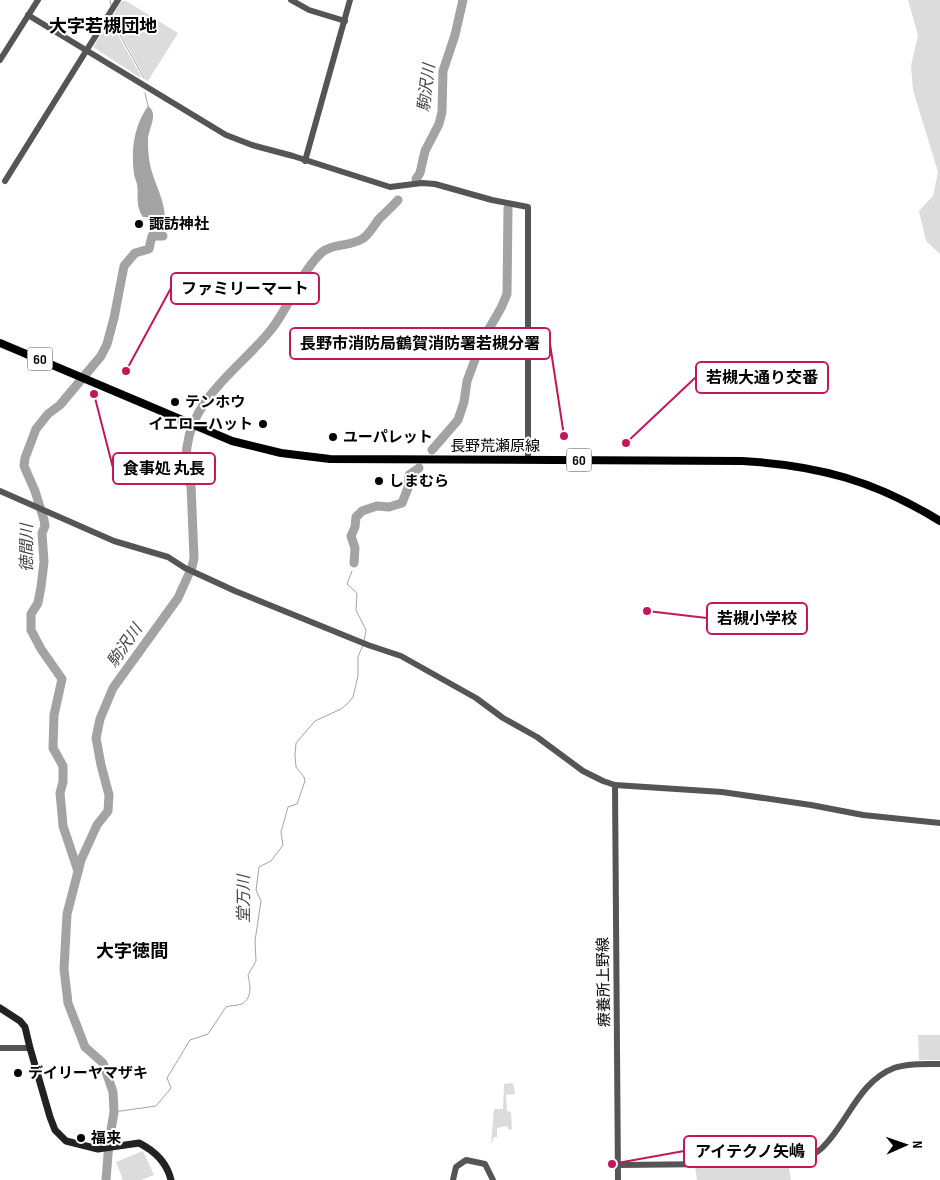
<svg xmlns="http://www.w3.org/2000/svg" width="940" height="1180" font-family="'Sofia Sans Condensed','Noto Sans JP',sans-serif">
<rect width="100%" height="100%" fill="#fff"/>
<g fill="#dcdcdc">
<path d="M 908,0 L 940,0 L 940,254 L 926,241 L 919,211 L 933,196 L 938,172 L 913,90 L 911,66 L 918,35 Z"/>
<path d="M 121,1 L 126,1 L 178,33 L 148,81 L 145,80 L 144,76 L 112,18 Z"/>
<path d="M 110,21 L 140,74 L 142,79 L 93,47 Z"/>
<path d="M 918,1035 L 940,1035 L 940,1060 L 919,1060 Z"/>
<path d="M 513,1083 L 515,1094 L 506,1095 L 507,1111 L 511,1112 L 512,1129 L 509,1130 L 507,1126 L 497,1128 L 497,1137 L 494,1137 L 491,1144 L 494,1109 L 503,1109 L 504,1084 Z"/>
<path d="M 143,1151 L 154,1175 L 141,1180 L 123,1180 L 116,1162 Z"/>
<path d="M 695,1167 L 789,1168 L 791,1180 L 697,1180 Z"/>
</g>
<path fill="#a3a3a3" d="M 148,106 C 159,114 149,127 148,139 C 148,145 148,152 149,158 C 151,179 165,197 165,219 L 143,217 C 135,205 139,197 137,184 C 136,180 134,177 134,173 C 131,149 134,126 148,106 Z"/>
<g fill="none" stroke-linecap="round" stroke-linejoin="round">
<g stroke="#a3a3a3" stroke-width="1">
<path d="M 110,0 L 111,5"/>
<path d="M 111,19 L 144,78"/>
<path d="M 145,93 L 148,106"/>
<path d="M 163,236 L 163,219"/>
<path d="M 352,571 L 347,584 L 357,593 L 356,610 L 366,630 L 364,641"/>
<path d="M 114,1112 L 156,1106 L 171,1088 L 167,1078 L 190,1040 L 208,1034 L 226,1007 C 231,1005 237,1006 242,1004 C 253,997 250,985 248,975 L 256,961 L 255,941 L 261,901 L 256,890 L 259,867 L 271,861 L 283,845 L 281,832 L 288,807 L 297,804 L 305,781 L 304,777 L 296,767 L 295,755 L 296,743 L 315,721 L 341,709 L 348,703 L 353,697 L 358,676 L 358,657 L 363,645"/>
</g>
<g stroke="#a3a3a3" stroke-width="9">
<path d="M 416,179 L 420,173 L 425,151 L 439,124 L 442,112 L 443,71 L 455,35 L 463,0"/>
<path d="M 432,450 L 458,420 L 464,402 L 467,381 L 482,341 L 501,308 L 507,294 L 508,208"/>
<path d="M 354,563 L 355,548 L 351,536 L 355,527 L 356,517 L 362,511 L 377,506 L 389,507 L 402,503 L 408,488 L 409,475 L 419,468"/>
<path d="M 78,871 L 63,826 L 62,814 L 60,793 L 63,782 L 63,766 L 53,748 L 54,715 L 62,679 L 41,649 L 31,630 L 31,614 L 38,603 L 41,587 L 44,562 L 42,533 L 45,526 L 44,520 L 35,491 L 24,466 L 25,458 L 36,429 L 48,414 L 60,405 L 101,356 L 107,344 L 114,318 L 124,266 L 135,253 L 149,249 L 152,236 L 163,236"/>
<path d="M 106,1180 L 109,1142 L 114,1112 L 113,1092 L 103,1063 L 85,1047 L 68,1003 L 64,969 L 67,914 L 81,860 L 97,825 L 108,811 L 109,795 L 101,765 L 96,738 L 100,719 L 113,688 L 178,598 L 192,567 L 194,558 L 191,485 L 188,481 C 187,471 185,457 187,447 C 193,397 241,367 270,331 C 289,308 299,275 320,254 C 331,243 349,247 362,239 C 369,235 374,225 379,219 C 385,213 392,207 398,200"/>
</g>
<g stroke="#555" stroke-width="6">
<path d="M 291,0 L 309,10 L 345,21"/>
<path d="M 28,15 L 226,135 L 252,145 L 293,156 L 390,187 L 422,183 L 435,184 L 492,200 L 528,207 L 528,460"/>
<path d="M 0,60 L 38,0"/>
<path d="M 305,161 L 350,0"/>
<path d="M 5,181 L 118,0"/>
<path d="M 0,491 L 114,541 L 168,557 L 185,568 L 235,591 L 368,645 L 401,656 L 476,698 L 503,718 L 537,737 L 583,771 L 603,781 L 615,785 L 722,792 L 811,805 L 863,815 L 940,823"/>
<path d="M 615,785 L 618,1180"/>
<path d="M 0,1048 L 30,1048"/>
<path d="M 618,1165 L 799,1163 C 807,1158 816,1154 822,1148 C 848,1123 858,1082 894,1068 C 907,1063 926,1064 940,1064"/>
<path d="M 453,1180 L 456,1167 L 466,1160 L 485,1164 L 493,1180"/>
</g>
<path stroke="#222" stroke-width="7" d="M 0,1008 L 20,1021 L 25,1027 L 30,1048 L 50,1117 L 55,1130 L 66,1141 L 98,1149 L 139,1143 C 155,1151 167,1163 171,1180"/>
<path stroke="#000" stroke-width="8" d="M 0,343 L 232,441 L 281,453 L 330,459 L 742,461 C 818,465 875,481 940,521"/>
</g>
<g fill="#000" stroke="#fff" stroke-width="2">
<circle cx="139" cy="224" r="5"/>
<circle cx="175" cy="402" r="5"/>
<circle cx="263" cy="424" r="5"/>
<circle cx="333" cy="437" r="5"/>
<circle cx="379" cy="481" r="5"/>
<circle cx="18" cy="1073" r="5"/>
<circle cx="81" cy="1138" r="5"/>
</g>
<g text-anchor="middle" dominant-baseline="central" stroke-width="4" stroke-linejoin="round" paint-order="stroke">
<g fill="#fff" stroke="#4c4c4c" stroke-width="1">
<rect x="27.5" y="347.5" width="25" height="23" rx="4"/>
<rect x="566.5" y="448.5" width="25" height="23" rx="4"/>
</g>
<g font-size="14" font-weight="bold" fill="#000">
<text x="40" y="359">60</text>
<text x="579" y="460">60</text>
</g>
<g font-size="15" font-weight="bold" fill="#000" stroke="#fff" text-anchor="start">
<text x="149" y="224">諏訪神社</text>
<text x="185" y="402">テンホウ</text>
<text x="253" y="424" text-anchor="end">イエローハット</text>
<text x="343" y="437">ユーパレット</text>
<text x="389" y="481">しまむら</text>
<text x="28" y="1073">デイリーヤマザキ</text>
<text x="91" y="1138">福来</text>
</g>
<g font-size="15" fill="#000" stroke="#fff">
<text x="495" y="446">長野荒瀬原線</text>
<text transform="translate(604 982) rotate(-91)">療養所上野線</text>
</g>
<g font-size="16" font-style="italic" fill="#444" stroke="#fff">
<text transform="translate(427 88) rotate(-83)">駒沢川</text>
<text transform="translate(27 548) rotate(-90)">徳間川</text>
<text transform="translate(125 646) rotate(-55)">駒沢川</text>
<text transform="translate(244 899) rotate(-90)">堂万川</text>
</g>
<g font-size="18" font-weight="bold" fill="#000" stroke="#fff">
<text x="103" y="26">大字若槻団地</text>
<text x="132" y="951">大字徳間</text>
</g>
</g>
<path fill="none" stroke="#c2185b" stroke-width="2" d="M126 371L171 288M564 436L550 344M626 443L696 377M94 394L113 468M647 611L707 618M612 1164L684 1151"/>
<g fill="#c2185b" stroke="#fff" stroke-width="2">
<circle cx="126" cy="371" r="5"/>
<circle cx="564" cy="436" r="5"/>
<circle cx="626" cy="443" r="5"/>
<circle cx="94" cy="394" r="5"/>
<circle cx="647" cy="611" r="5"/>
<circle cx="612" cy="1164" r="5"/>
</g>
<g fill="#fff" stroke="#c2185b" stroke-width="2">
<rect x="171" y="273" width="148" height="31" rx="5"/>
<rect x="290" y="328" width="260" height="31" rx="5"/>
<rect x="696" y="362" width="132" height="31" rx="5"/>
<rect x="113" y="453" width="102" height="31" rx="5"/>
<rect x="707" y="603" width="100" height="31" rx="5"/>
<rect x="684" y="1136" width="132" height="31" rx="5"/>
</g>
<g font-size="16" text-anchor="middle" font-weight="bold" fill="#000">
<text x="245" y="294">ファミリーマート</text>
<text x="420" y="349">長野市消防局鶴賀消防署若槻分署</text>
<text x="762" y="383">若槻大通り交番</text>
<text x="164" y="474">食事処 丸長</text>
<text x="757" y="624">若槻小学校</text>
<text x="750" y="1157">アイテクノ矢嶋</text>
</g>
<g transform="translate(905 1145) rotate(88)" stroke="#ffffff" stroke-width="4" paint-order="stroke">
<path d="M0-4L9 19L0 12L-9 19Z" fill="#000000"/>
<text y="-8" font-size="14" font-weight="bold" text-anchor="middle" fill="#000000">N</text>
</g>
</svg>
